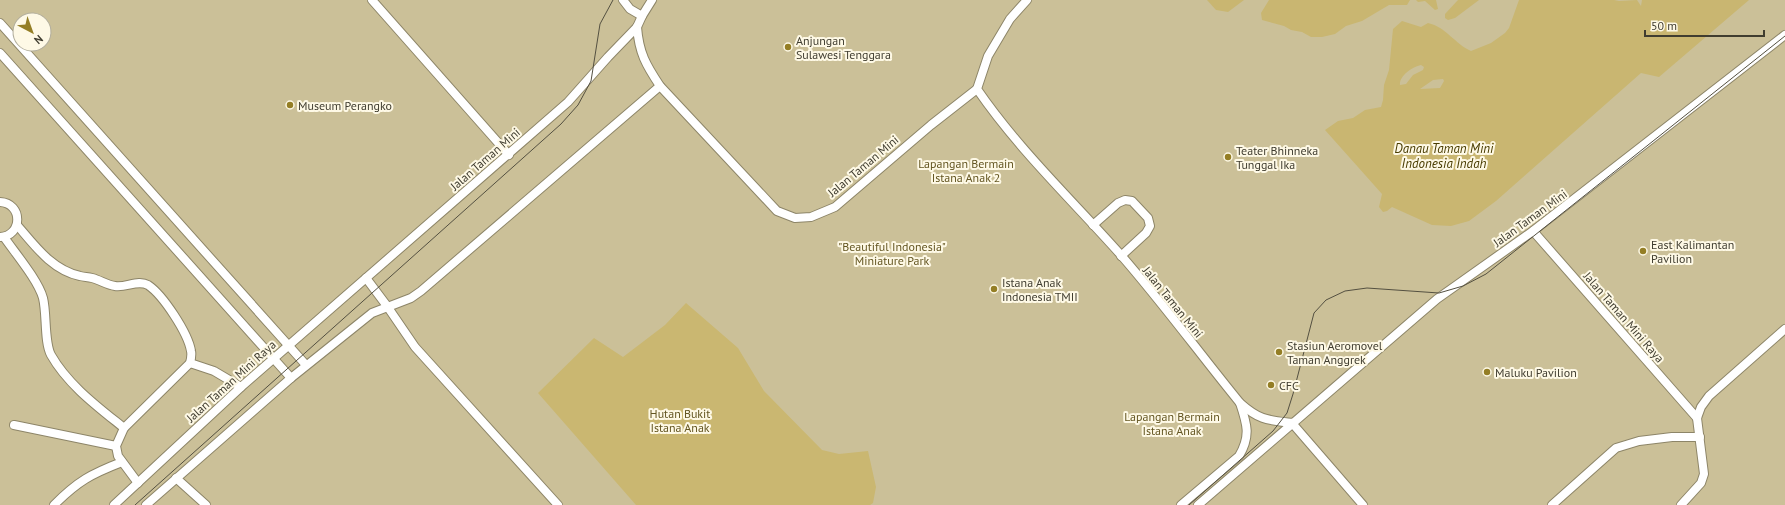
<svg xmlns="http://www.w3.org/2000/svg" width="1785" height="505" font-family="'PT Sans',sans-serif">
<rect width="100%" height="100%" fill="#f4eccc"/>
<path fill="#cbc098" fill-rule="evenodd" d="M 0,0 L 1785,0 L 1785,505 L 0,505 ZM 20,20 L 44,20 L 44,44 L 20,44 Z"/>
<path fill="#cab771" d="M 686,303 L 738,348 L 764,391 L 822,450 L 839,454 L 868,451 L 876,487 L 873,503 L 870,505 L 636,505 L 538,393 L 594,338 L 623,357 L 665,325 Z"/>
<g fill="#c9b671" fill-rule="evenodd">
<path d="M 1207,0 L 1244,0 L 1228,12 L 1216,10 Z"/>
<path d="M 1269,0 L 1410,0 L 1407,5 L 1389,5 L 1362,21 L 1346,26 L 1335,34 L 1322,37 L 1311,37 L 1302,32 L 1291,30 L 1284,26 L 1262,20 L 1261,13 Z"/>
<path d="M 1416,0 L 1436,0 L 1438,9 L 1435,10 L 1425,1 L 1418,2 Z"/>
<path d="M 1458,0 L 1479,0 L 1455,18 L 1448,20 L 1445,18 L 1445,14 Z"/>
<path d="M 1519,0 L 1614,0 L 1619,1 L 1637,0 L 1641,6 L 1642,0 L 1749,0 L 1659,77 L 1641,73 L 1496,201 L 1469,221 L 1451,226 L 1432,225 L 1392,207 L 1387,211 L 1383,212 L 1379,207 L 1382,194 L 1325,130 L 1338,121 L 1353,118 L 1365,110 L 1381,107 L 1383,100 L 1384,85 L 1389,70 L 1393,29 L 1402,21 L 1421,27 L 1428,23 C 1446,27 1455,44 1471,51 L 1491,43 L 1505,33 L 1509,28 ZM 1421,65 L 1424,67 L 1423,70 L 1413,75 L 1406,84 L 1400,85 C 1399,76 1412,67 1421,65 ZM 1443,79 L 1444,81 L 1440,88 L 1420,89 L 1433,80 Z"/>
</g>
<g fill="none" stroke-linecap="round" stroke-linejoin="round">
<defs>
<g id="service">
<path d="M 372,0 L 509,155"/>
<path d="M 623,0 L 630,9 L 642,16"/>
<path d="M 1027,0 L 1010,19 L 988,56 L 977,89 C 1019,150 1071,199 1120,254 C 1162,302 1200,354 1240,403 C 1259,420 1267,420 1292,423"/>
<path d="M 0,23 L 306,365"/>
<path d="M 637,27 C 639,53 646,65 660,86 L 777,211 L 795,218 L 811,217 L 835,207 L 931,125 L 977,89"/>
<path d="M 0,53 L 291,378"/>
<path d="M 0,202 C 23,203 23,236 0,237"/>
<path d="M 1093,225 L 1118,203 L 1125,200 L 1132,201 L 1148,218 L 1150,226 L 1146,233 L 1121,256"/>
<path d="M 1533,231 L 1697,418"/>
<path d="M 4,237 C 15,253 38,280 43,298 C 47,314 44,342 51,355 C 68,385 98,407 124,428 L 190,363 C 191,359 192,355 191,351 C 188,333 163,295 148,285 C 138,279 126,288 115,286 C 107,285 100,280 92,278 C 88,277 84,277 80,276 C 52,270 35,246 17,225"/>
<path d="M 366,278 L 387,306 L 415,347 L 558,505"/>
<path d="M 190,363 L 214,371 L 241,387"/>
<path d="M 1292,423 L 1363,505"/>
<path d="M 14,425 L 116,446"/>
<path d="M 124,428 L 116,446 L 118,456 L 138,483"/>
<path d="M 176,478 L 206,505"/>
<path d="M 54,505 C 78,481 91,474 122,462"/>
<path d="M 114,505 L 241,387 L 568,102 L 608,57 L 637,27 L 642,16 L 652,0"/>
<path d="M 146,505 L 291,378 L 372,313 L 411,298 L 421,291 L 660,86"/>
<path d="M 1181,505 L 1239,456 C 1251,436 1247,424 1240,403"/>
<path d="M 1198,505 L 1437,299 L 1533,231 L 1785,35"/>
<path d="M 1552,505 L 1616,448 L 1639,441 L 1672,437 L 1700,437"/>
<path d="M 1681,505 L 1701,483 L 1704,474 L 1697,418 L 1701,407 L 1709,396 L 1785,329"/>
</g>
</defs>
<use href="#service" stroke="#8d8568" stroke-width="10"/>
<use href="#service" stroke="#fff" stroke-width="8"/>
<g stroke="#545041" stroke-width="1">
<path d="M 135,505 L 561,124 L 578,105 L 591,81 L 600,24 L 613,0"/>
<path d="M 1189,505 L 1273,431 L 1287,413 L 1293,394 L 1314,313 L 1326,300 L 1345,291 L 1367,288 L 1439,293 L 1463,286 L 1486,274 L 1785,36"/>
</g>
</g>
<g fill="#947e25" stroke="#fef9e6" stroke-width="1.5">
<circle cx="788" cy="47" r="4"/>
<circle cx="290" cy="105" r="4"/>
<circle cx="1228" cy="157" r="4"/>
<circle cx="1643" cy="251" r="4"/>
<circle cx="994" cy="289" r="4"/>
<circle cx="1279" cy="352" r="4"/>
<circle cx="1487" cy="372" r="4"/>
<circle cx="1271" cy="385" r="4"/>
</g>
<g text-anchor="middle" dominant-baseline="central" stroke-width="4" stroke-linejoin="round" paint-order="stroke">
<g font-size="12" fill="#403d30" stroke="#fef9e6" text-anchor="start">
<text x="796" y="40">Anjungan<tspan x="796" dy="14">Sulawesi Tenggara</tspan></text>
<text x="298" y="105">Museum Perangko</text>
<text x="1236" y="150">Teater Bhinneka<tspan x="1236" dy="14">Tunggal Ika</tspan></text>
<text x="1651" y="244">East Kalimantan<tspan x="1651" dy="14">Pavilion</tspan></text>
<text x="1002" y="282">Istana Anak<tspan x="1002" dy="14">Indonesia TMII</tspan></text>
<text x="1287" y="345">Stasiun Aeromovel<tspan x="1287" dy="14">Taman Anggrek</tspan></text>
<text x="1495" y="372">Maluku Pavilion</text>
<text x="1279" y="385">CFC</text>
</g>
<g font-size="12" fill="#403d30" stroke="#fef9e6">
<text transform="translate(485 159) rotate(-41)">Jalan Taman Mini</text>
<text transform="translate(863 166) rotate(-40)">Jalan Taman Mini</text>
<text transform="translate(1530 218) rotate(-36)">Jalan Taman Mini</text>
<text transform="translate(1173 302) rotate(51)">Jalan Taman Mini</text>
<text transform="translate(1624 317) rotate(49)">Jalan Taman Mini Raya</text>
<text transform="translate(231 381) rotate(-42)">Jalan Taman Mini Raya</text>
</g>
<g font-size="12" fill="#645622" stroke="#fef9e6">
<text x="966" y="163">Lapangan Bermain<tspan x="966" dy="14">Istana Anak 2</tspan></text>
<text x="892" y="246">"Beautiful Indonesia"<tspan x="892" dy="14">Miniature Park</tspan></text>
<text x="680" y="413">Hutan Bukit<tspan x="680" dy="14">Istana Anak</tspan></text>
<text x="1172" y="416">Lapangan Bermain<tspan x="1172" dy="14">Istana Anak</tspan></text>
</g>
<g font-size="13" font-style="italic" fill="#493c01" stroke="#fef9e6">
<text x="1444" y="148">Danau Taman Mini<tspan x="1444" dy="15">Indonesia Indah</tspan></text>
</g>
</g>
<g transform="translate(32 32) rotate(139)"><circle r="19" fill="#fef9e6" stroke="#b2ae9d"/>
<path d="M0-3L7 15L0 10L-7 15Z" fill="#947e25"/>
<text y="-6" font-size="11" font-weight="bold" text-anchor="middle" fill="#403d30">N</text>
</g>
<path d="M1645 30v6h119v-6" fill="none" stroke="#403d30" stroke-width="2"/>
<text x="1651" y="30" font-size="12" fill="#403d30" stroke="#fef9e6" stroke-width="3" paint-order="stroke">50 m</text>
</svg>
